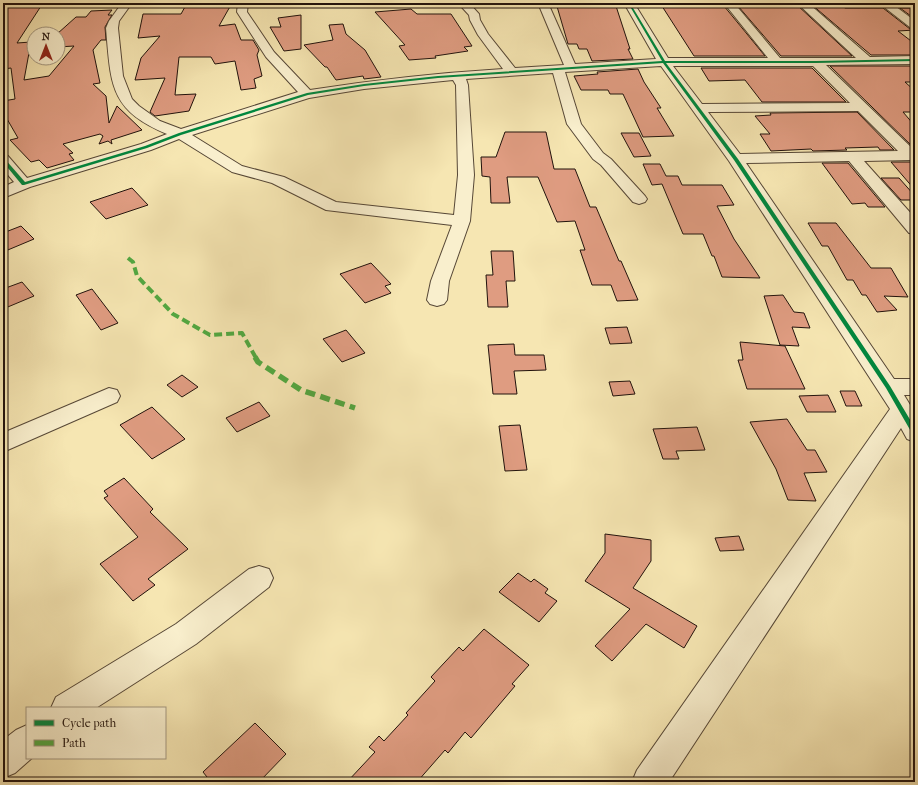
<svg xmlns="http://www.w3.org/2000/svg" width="918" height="785" font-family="'IM FELL French Canon',serif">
<rect width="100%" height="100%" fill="#f6e6b2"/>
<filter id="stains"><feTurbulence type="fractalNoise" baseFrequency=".005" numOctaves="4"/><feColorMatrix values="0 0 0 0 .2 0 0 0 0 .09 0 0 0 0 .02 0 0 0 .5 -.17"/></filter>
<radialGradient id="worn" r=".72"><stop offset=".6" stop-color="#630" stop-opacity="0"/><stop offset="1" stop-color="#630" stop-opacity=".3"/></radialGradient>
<g fill="#df9c81" stroke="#21120c">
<path d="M 3,3 L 43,3 L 17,43 L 31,42 L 24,80 L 49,76 L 74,46 L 58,47 L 58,34 L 57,34 L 76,17 L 86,17 L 91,11 L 112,10 L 108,15 L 112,15 L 105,27 L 106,40 L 101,40 L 93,50 L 100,83 L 93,84 L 106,96 L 109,123 L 117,106 L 142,130 L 111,140 L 112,144 L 108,141 L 99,144 L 103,136 L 100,134 L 63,144 L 73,153 L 69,154 L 74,160 L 47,168 L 39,160 L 31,162 L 10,140 L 18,138 L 3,112 L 3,101 L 15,99 L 11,68 L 3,69 Z"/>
<path d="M 209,3 L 232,3 L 219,26 L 235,24 L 241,40 L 253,40 L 259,50 L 257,55 L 262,76 L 254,79 L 256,88 L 241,90 L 235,61 L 215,64 L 211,57 L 179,57 L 175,95 L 196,94 L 189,111 L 155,116 L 150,112 L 165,78 L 135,80 L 141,58 L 160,36 L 138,38 L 143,14 L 181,14 L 186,5 L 208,5 Z"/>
<path d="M 556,3 L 615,3 L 630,49 L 628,49 L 633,59 L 592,61 L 587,49 L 579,49 L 577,44 L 568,44 Z"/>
<path d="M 660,3 L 724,6 L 765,56 L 694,56 Z"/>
<path d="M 796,4 L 852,56 L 781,56 L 738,6 Z"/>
<path d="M 811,4 L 840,4 L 845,8 L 883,8 L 910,29 L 915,30 L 898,31 L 915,44 L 915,55 L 871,55 Z"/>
<path d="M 900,8 L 915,8 L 915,19 Z"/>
<path d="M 411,9 L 417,14 L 451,14 L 472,46 L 464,47 L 468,51 L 435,56 L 436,58 L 409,60 L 399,46 L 405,45 L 375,12 Z"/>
<path d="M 301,15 L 301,49 L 284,51 L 270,27 L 281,27 L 278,18 Z"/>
<path d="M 343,24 L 346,34 L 365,50 L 381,77 L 364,79 L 363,76 L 336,80 L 327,67 L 325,67 L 304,45 L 333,40 L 329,25 Z"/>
<path d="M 830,66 L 915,66 L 915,82 L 905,82 L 915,91 L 915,112 L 903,112 L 915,126 L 915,149 Z"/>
<path d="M 701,68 L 812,68 L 846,102 L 762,102 L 745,80 L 709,81 Z"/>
<path d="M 638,69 L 644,82 L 661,108 L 657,108 L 674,136 L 643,137 L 623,94 L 610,94 L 608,90 L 581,90 L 574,76 L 598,74 L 597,72 Z"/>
<path d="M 857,112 L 894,150 L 880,150 L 878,147 L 845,148 L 847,150 L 813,151 L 811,149 L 771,151 L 760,134 L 770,134 L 755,116 L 771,115 L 770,113 Z"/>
<path d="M 505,132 L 546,132 L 554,169 L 575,169 L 590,207 L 596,207 L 619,261 L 621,261 L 638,300 L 617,301 L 611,285 L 592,285 L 580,250 L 585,250 L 575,221 L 557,222 L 538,177 L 507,177 L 510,203 L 491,203 L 490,177 L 482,176 L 481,157 L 496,157 Z"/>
<path d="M 621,133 L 639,133 L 651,156 L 634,157 Z"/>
<path d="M 891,162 L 915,162 L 915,190 Z"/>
<path d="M 822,163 L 848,163 L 885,207 L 868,207 L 865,203 L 852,204 Z"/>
<path d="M 643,164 L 660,164 L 666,176 L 678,176 L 682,185 L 722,185 L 734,205 L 717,206 L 734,239 L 760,278 L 722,277 L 714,256 L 712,256 L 703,234 L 683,234 L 662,184 L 652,185 Z"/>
<path d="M 881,178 L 899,178 L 915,196 L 915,200 L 901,200 Z"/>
<path d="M 132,188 L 148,205 L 106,219 L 90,202 Z"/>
<path d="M 808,223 L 836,223 L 871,268 L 891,268 L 908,297 L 884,296 L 897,310 L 877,312 L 866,295 L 862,295 L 853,280 L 847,280 L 828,246 L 822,246 Z"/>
<path d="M 21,226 L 34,239 L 3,252 L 3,233 Z"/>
<path d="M 491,251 L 513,251 L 515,281 L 506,281 L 508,307 L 488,307 L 486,275 L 493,275 Z"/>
<path d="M 371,263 L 391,284 L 385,286 L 391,293 L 365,303 L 340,274 Z"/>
<path d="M 22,282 L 34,296 L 3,309 L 3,289 Z"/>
<path d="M 92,289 L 118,323 L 101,330 L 76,295 Z"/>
<path d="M 783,295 L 794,312 L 804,313 L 810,328 L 792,327 L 799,346 L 780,345 L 764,296 Z"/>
<path d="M 627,327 L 632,343 L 610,344 L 605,328 Z"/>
<path d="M 346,330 L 365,353 L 342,362 L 323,339 Z"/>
<path d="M 740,342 L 785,346 L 805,389 L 747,389 L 738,360 L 743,360 Z"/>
<path d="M 514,344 L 515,355 L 544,355 L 546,370 L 514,371 L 517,394 L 493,394 L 488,345 Z"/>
<path d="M 182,375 L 198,387 L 182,397 L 167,385 Z"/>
<path d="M 630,381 L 635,394 L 613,396 L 609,382 Z"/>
<path d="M 840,391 L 855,391 L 862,406 L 846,406 Z"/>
<path d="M 828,395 L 836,412 L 807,412 L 799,396 Z"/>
<path d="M 259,402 L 270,416 L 237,432 L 226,418 Z"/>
<path d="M 152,407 L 185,439 L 152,459 L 120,425 Z"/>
<path d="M 787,419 L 807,450 L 815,450 L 827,472 L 804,473 L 816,501 L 788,500 L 776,469 L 750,422 Z"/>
<path d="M 520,425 L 527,470 L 505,471 L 499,426 Z"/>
<path d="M 697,427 L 705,450 L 676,451 L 679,459 L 663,459 L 653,429 Z"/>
<path d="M 124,478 L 153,509 L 150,512 L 188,549 L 148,579 L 155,585 L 133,601 L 100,564 L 138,537 L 104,498 L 108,496 L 104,491 Z"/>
<path d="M 605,534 L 651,540 L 651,561 L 633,588 L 697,626 L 684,648 L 646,624 L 612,661 L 595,646 L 630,609 L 585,581 L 605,553 Z"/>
<path d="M 739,536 L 744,550 L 720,551 L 715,538 Z"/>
<path d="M 518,573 L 531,582 L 534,579 L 548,589 L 545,593 L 557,601 L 539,622 L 499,592 Z"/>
<path d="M 484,629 L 529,665 L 512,684 L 515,686 L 471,738 L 465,732 L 448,753 L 445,750 L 417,782 L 347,782 L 375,752 L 369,747 L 379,736 L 384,741 L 408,715 L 406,713 L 435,681 L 431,677 L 459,647 L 463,651 Z"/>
<path d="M 255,723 L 286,754 L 259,782 L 211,782 L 203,772 Z"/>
</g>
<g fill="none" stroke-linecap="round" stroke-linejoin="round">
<defs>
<g id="minor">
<path d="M 122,3 L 132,3 L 119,21 L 118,28 L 123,76 L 132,99 L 139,106 L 160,121 L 181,129 L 298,92 L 266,57 L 237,12 L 238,3 L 248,3 L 247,12 L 274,52 L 310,90 C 374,80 438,73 503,69 L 478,35 L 470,20 L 469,15 L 458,3 L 469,3 L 479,14 L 480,20 L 488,34 L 515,68 L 564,65 L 538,3 L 548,3 L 575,64 L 656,59 L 624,3 L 634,3 L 668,58 L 768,58 L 724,3 L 734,3 L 780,58 L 856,58 L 797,3 L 808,3 L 870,57 L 915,56 L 915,64 L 826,65 L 915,151 L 915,160 L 912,160 L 864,161 L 915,218 L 915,234 L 909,233 L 849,161 L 746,163 L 894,379 L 915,379 L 915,395 L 904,395 L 915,413 L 915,442 L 907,439 L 901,428 L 669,782 L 632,782 L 637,770 L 890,409 L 729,161 L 661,66 L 565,72 L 581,124 L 603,153 L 611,159 L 645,196 L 647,199 L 645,202 L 639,204 L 633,202 L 601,165 L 593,159 L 567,124 L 553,73 L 466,79 L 468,85 L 474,175 L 470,221 L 449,281 L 447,300 L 444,304 L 437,306 L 430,304 L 427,300 L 431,281 L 452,225 L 326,210 L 272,183 L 232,172 L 179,139 L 151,150 L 30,187 L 3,198 L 3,187 L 14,182 L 3,169 L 3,154 L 8,156 L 27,178 L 141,144 L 167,134 C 109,110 111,84 106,28 L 109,21 ZM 673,66 L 813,66 L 850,103 L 702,104 ZM 453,80 L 456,85 L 458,175 L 454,215 L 336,202 L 284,177 L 242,166 L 192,135 L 309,98 L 364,89 ZM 858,111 L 898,151 L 740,154 L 708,112 Z"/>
<path d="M 333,3 L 345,3 L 346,4 L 341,7 L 334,5 Z"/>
<path d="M 879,3 L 891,3 L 915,21 L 915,29 L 911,28 Z"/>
<path d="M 109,388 L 117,390 L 120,396 L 117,402 L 3,452 L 3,433 Z"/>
<path d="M 259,566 L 269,569 L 273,578 L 269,587 L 196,644 L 96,708 L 51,708 L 56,697 L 176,624 L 249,569 Z"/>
<path d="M 27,725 L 27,758 L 32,758 L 15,773 L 3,778 L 3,740 L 16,730 Z"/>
</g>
</defs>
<use href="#minor" stroke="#564736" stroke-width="2"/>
<use href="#minor" fill="#f9efcd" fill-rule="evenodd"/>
<path stroke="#52a841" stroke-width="2.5" stroke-dasharray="5 2.5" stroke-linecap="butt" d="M 340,3 L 342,5"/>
<path stroke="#52a841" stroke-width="4" stroke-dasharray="8 4" stroke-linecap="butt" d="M 128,258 L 133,262 L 137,276 L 173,314 L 210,335 L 242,333 L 256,358"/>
<path stroke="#52a841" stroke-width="5.5" stroke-dasharray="10 5.5" stroke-linecap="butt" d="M 255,357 L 258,362 L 301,390 L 355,408"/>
<defs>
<path id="cycleway" d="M 628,3 L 630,3 L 665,61 L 816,61 L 915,59 L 915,61 L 816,63 L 666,63 L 738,159 L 890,386 L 915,428 L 915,435 L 913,435 L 886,388 L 734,160 L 663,63 L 438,78 L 364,86 L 308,95 L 181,135 L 147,148 L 24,185 L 22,185 L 3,162 L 3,158 L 4,158 L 25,182 L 145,146 L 179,133 L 307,93 L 364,84 L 438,76 L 662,61 Z"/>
</defs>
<use href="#cycleway" stroke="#f9efcd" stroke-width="2"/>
<use href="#cycleway" fill="#00873e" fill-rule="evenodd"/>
</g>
<rect width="918" height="785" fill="none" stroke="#f6e6b2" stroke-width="16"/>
<rect x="4" y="4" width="910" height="777" fill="none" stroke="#21120c" stroke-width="2"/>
<rect x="8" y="8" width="902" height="769" fill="none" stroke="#21120c"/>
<rect x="26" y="707" width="140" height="52" fill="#f9efcd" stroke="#a39780"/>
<rect x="34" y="720" width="20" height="6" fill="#00873e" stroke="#a39780"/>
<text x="62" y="727" font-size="12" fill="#21120c">Cycle path</text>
<rect x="34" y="740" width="20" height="6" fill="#52a841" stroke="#a39780"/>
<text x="62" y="747" font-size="12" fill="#21120c">Path</text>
<g transform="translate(46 46)"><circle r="19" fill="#f9efcd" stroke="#a39780"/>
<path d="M0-3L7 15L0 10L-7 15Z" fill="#8f2418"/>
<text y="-6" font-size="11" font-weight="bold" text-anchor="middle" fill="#21120c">N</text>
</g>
<rect width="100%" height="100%" filter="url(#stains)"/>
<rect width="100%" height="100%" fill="url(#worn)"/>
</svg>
